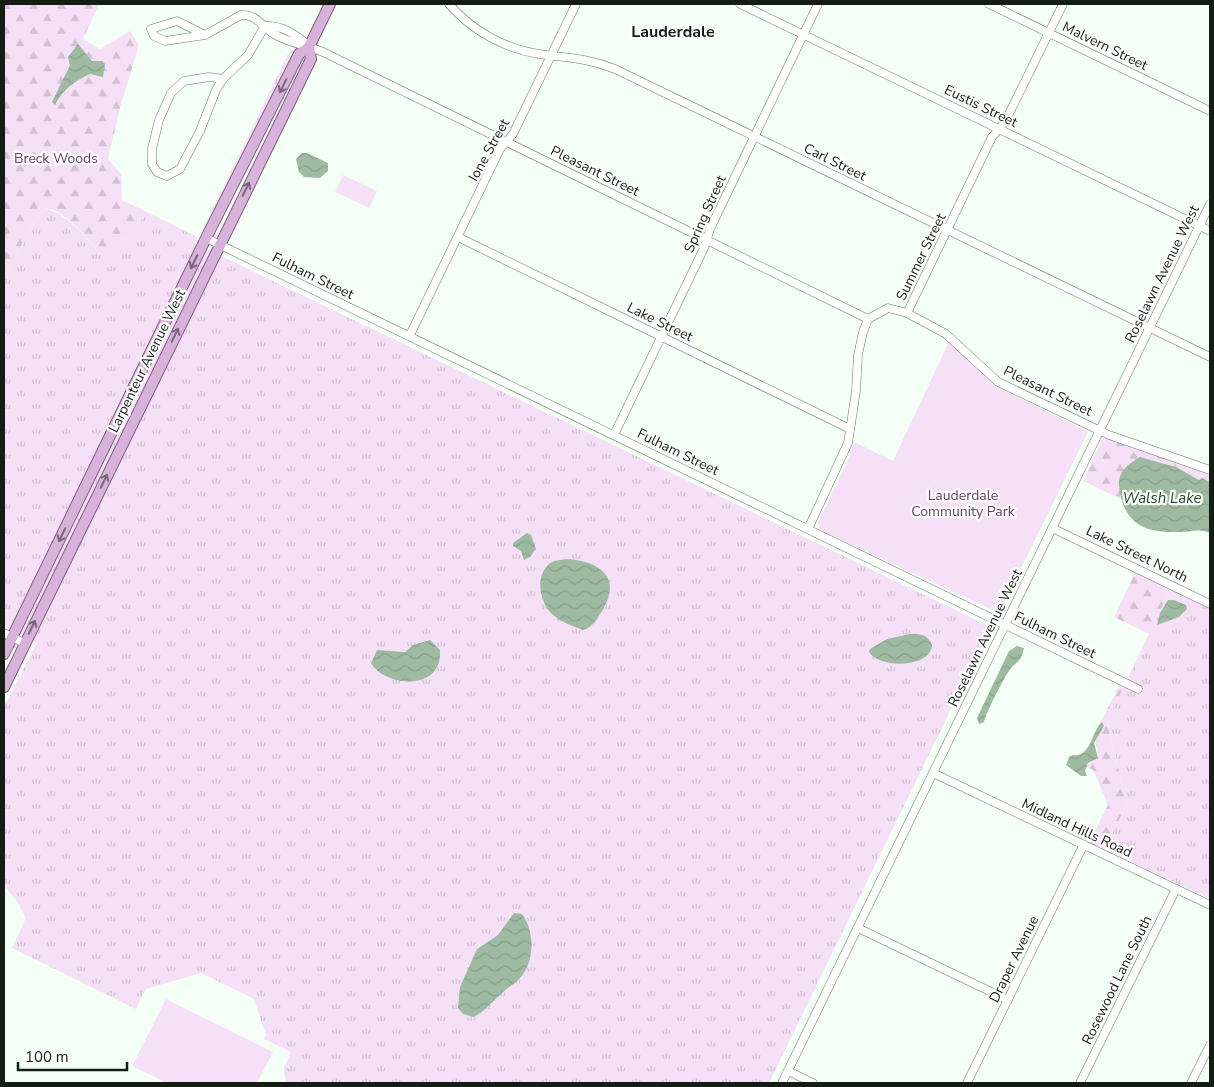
<svg xmlns="http://www.w3.org/2000/svg" width="1214" height="1087" font-family="'Nunito Sans',sans-serif">
<defs>
<pattern id="grass-tufts" width="24" height="20" patternUnits="userSpaceOnUse" patternTransform="scale(1.25)"><rect width="24" height="20" fill="#f6e0f7"/><path d="M3 7l-1-3M5 7V3M7 7l1-3M15 17l-1-3M17 17v-4M19 17l1-3" fill="none" stroke="#d2c0d3"/></pattern>
<pattern id="forest-firs" width="22" height="20" patternUnits="userSpaceOnUse" patternTransform="scale(1.25)"><rect width="22" height="20" fill="#f6e0f7"/><path d="M5 1l3.5 6h-7zM16 11l3.5 6h-7z" fill="#d2c0d3"/></pattern>
<pattern id="water-waves" width="16" height="10" patternUnits="userSpaceOnUse" patternTransform="scale(1.25)"><rect width="16" height="10" fill="#9ebba2"/><path d="M0 5q4-4 8 0t8 0" fill="none" stroke="#87a08b"/></pattern>
</defs>
<rect width="100%" height="100%" fill="#f4fff5"/>
<g fill="url(#grass-tufts)">
<path d="M 291,48 L 292,54 L 203,232 L 202,231 Z"/>
<path d="M 48,209 C 70,217 85,236 100,254 L 114,254 L 147,212 L 197,237 L 194,243 L 991,627 L 769,1083 L 286,1083 L 284,1068 L 291,1052 L 264,1039 L 266,1035 L 254,999 L 201,973 L 146,989 L 136,1009 L 12,948 L 26,918 L 18,903 L 4,885 L 4,706 L 37,643 L 4,626 L 4,277 L 36,219 L 42,211 Z"/>
<path d="M 1170,590 L 1210,609 L 1210,899 L 1104,849 L 1127,804 L 1107,721 Z"/>
</g>
<g fill="url(#forest-firs)" fill-rule="evenodd">
<path d="M 4,4 L 99,4 L 83,39 L 100,49 L 130,31 L 139,45 L 120,108 L 108,159 L 121,174 L 122,200 L 147,212 L 114,254 L 100,254 C 90,241 65,210 48,209 C 42,209 39,215 36,219 L 4,277 ZM 78,44 L 92,61 L 98,62 C 86,79 65,85 55,104 L 52,102 L 60,89 Z"/>
<path d="M 1106,438 L 1210,475 L 1210,482 L 1202,478 L 1199,480 L 1160,461 L 1120,495 L 1123,500 L 1083,481 L 1102,440 Z"/>
<path d="M 1135,573 L 1170,590 L 1149,634 L 1114,617 Z"/>
<path d="M 1119,686 L 1123,688 L 1107,722 L 1127,804 L 1104,849 L 1089,843 L 1108,805 L 1094,771 L 1086,766 L 1098,756 L 1095,739 L 1104,726 L 1102,723 L 1100,723 Z"/>
</g>
<g fill="#f6e0f7">
<path d="M 343,175 L 377,191 L 369,208 L 335,192 Z"/>
<path d="M 949,342 L 994,385 L 1088,432 L 999,613 L 820,530 L 818,523 L 849,458 L 854,442 L 893,461 Z"/>
<path d="M 166,999 L 273,1052 L 257,1083 L 167,1083 L 132,1066 Z"/>
</g>
<g fill="url(#water-waves)">
<path d="M 78,44 L 92,61 L 102,61 L 105,64 L 103,77 L 90,74 C 75,81 62,90 55,105 L 52,102 L 70,65 L 68,57 Z"/>
<path d="M 302,153 L 307,153 L 328,163 L 328,171 L 320,178 L 304,177 L 299,172 L 296,159 Z"/>
<path d="M 1140,457 L 1176,467 L 1199,480 L 1202,478 L 1210,482 L 1210,533 C 1198,528 1192,532 1181,532 C 1150,533 1127,528 1120,493 C 1116,473 1124,467 1140,457 Z"/>
<path d="M 527,533 L 531,535 L 536,549 L 530,557 L 524,560 L 521,551 L 513,546 L 513,543 Z"/>
<path d="M 567,559 C 600,561 623,578 602,611 C 597,619 593,627 583,630 C 573,626 560,622 552,614 C 539,602 534,573 552,562 C 556,560 562,560 567,559 Z"/>
<path d="M 1168,600 L 1174,600 L 1186,605 L 1187,609 L 1179,617 L 1157,625 L 1160,613 Z"/>
<path d="M 910,634 C 921,634 927,634 932,645 C 931,668 880,669 869,652 L 870,649 L 887,639 Z"/>
<path d="M 430,640 L 440,650 C 440,655 440,661 438,665 C 427,691 382,683 371,663 L 377,650 L 405,652 L 413,645 Z"/>
<path d="M 1017,646 L 1024,648 C 1021,664 1016,660 1009,671 C 1004,678 985,714 984,722 L 979,724 L 977,718 L 1009,651 Z"/>
<path d="M 1102,722 L 1104,726 L 1094,743 L 1098,758 L 1088,763 L 1085,771 L 1087,776 L 1081,776 L 1066,765 L 1069,757 L 1073,755 C 1091,758 1092,730 1102,722 Z"/>
<path d="M 514,913 L 522,914 C 535,931 535,963 519,979 C 514,985 506,988 501,994 C 492,1002 485,1011 474,1017 L 463,1014 L 458,1008 L 460,987 L 477,949 L 498,935 Z"/>
</g>
<g fill="none" stroke-linecap="round" stroke-linejoin="round">
<defs>
<g id="minor">
<path d="M 449,4 C 471,30 505,49 539,54 C 567,58 588,58 615,69 L 1210,357"/>
<path d="M 740,4 L 1210,231"/>
<path d="M 989,4 L 1210,111"/>
<path d="M 265,26 C 282,25 295,34 308,45"/>
<path d="M 205,35 L 165,41 L 154,36 L 151,29 L 177,21 L 205,35 L 241,15 C 257,14 262,27 274,34 C 289,43 306,45 323,52 L 868,319"/>
<path d="M 209,77 L 223,79 L 216,90 L 200,131 L 180,169 L 167,176 L 157,172 L 152,164 L 152,149 L 159,120 L 171,93 L 184,81 Z"/>
<path d="M 223,79 L 248,55 L 265,26"/>
<path d="M 458,237 L 850,429"/>
<path d="M 206,238 L 1138,689"/>
<path d="M 907,313 L 992,137 L 1005,122 L 1063,4"/>
<path d="M 410,335 L 500,149 L 513,134 L 576,4"/>
<path d="M 614,435 L 704,248 L 710,229 L 818,4"/>
<path d="M 1052,528 L 1210,604"/>
<path d="M 808,529 L 848,443 L 856,391 L 858,355 L 863,332 L 868,319 L 888,308 L 907,313 L 946,334 L 998,382 L 1109,435 L 1210,470"/>
<path d="M 4,633 L 24,643"/>
<path d="M 933,773 L 1210,905"/>
<path d="M 858,928 L 1008,1000"/>
<path d="M 788,1071 L 813,1083"/>
<path d="M 782,1083 L 1210,204"/>
<path d="M 967,1083 L 1083,846"/>
<path d="M 1080,1083 L 1176,889"/>
<path d="M 1191,1083 L 1210,1045"/>
</g>
<g id="major">
<path d="M 4,654 L 206,238 L 299,54 L 309,47 L 330,4"/>
<path d="M 4,687 L 311,59 L 309,47"/>
</g>
</defs>
<use href="#minor" stroke="#637c67" stroke-width="9"/>
<use href="#major" stroke="#825d84" stroke-width="12"/>
<use href="#minor" stroke="#fff" stroke-width="8"/>
<use href="#major" stroke="#d8b2da" stroke-width="10"/>
</g>
<defs><path id="oneway-shaft" d="M-6 0H5M1.5-3L5.5 0L1.5 3" fill="none" stroke-width="1.6" stroke-linecap="round" stroke-linejoin="round" transform="scale(1.25)"/></defs>
<g stroke="#766877">
<use href="#oneway-shaft" transform="translate(283 86) rotate(116)"/>
<use href="#oneway-shaft" transform="translate(246 189) rotate(-64)"/>
<use href="#oneway-shaft" transform="translate(194 262) rotate(116)"/>
<use href="#oneway-shaft" transform="translate(175 335) rotate(-64)"/>
<use href="#oneway-shaft" transform="translate(104 481) rotate(-64)"/>
<use href="#oneway-shaft" transform="translate(62 535) rotate(116)"/>
<use href="#oneway-shaft" transform="translate(32 627) rotate(-64)"/>
</g>
<g text-anchor="middle" dominant-baseline="central" stroke-width="4.5" stroke-linejoin="round" paint-order="stroke">
<g font-size="14" fill="#131d14" stroke="#fff">
<text transform="translate(1105 46) rotate(26)">Malvern Street</text>
<text transform="translate(981 106) rotate(26)">Eustis Street</text>
<text transform="translate(489 150) rotate(-61)">Ione Street</text>
<text transform="translate(835 162) rotate(26)">Carl Street</text>
<text transform="translate(595 171) rotate(26)">Pleasant Street</text>
<text transform="translate(705 214) rotate(-66)">Spring Street</text>
<text transform="translate(921 257) rotate(-64)">Summer Street</text>
<text transform="translate(1162 274) rotate(-64)">Roselawn Avenue West</text>
<text transform="translate(313 276) rotate(26)">Fulham Street</text>
<text transform="translate(660 322) rotate(26)">Lake Street</text>
<text transform="translate(147 361) rotate(-64)">Larpenteur Avenue West</text>
<text transform="translate(1048 391) rotate(26)">Pleasant Street</text>
<text transform="translate(678 452) rotate(26)">Fulham Street</text>
<text transform="translate(1137 554) rotate(26)">Lake Street North</text>
<text transform="translate(1055 635) rotate(26)">Fulham Street</text>
<text transform="translate(985 638) rotate(-64)">Roselawn Avenue West</text>
<text transform="translate(1077 828) rotate(25)">Midland Hills Road</text>
<text transform="translate(1014 959) rotate(-64)">Draper Avenue</text>
<text transform="translate(1117 980) rotate(-64)">Rosewood Lane South</text>
</g>
<g font-size="14" fill="#654067" stroke="#fff">
<text x="56" y="158">Breck Woods</text>
<text x="963" y="495">Lauderdale<tspan x="963" dy="16">Community Park</tspan></text>
</g>
<g font-size="15" font-style="italic" fill="#1d4b28" stroke="#fff">
<text x="1162" y="498">Walsh Lake</text>
</g>
<g font-size="16" font-weight="bold" fill="#131d14" stroke="#fff">
<text x="673" y="32">Lauderdale</text>
</g>
</g>
<rect width="1214" height="1087" fill="none" stroke="#131d14" stroke-width="10"/>
<path d="M18 1062v8h109v-8" fill="none" stroke="#131d14" stroke-width="2.5"/>
<text x="25" y="1062" font-size="15" fill="#131d14" stroke="#ffffff" stroke-width="4" paint-order="stroke">100 m</text>
</svg>
